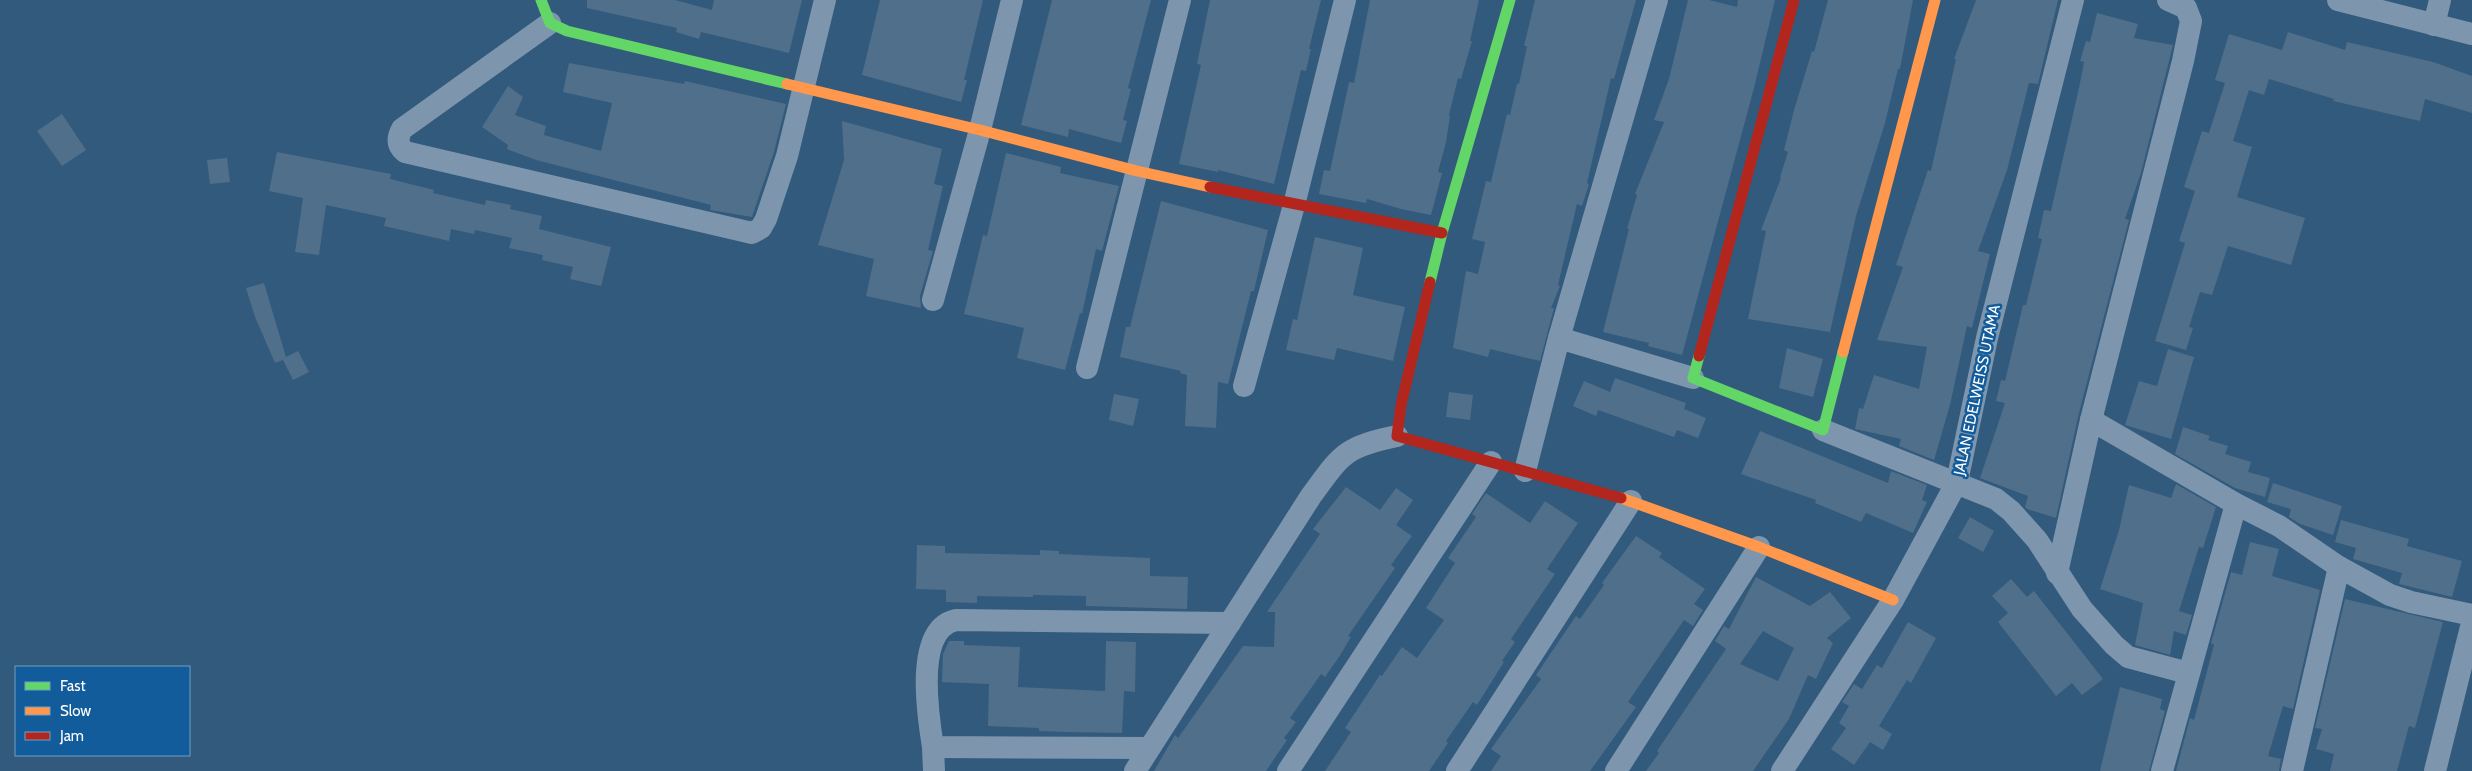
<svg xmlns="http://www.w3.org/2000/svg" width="2472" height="771" font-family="Cabin,sans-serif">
<rect width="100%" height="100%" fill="#325a7c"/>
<g fill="#506f8a" fill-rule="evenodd">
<path d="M 587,0 L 675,0 L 712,10 L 714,0 L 802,0 L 789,53 L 701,32 L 699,39 L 676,32 L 677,28 L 587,8 Z"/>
<path d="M 880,0 L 983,0 L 964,80 L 967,80 L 961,102 L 862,75 Z"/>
<path d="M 1052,0 L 1151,0 L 1128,88 L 1131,89 L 1123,120 L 1127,121 L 1121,143 L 1069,129 L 1068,137 L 1021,125 Z"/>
<path d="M 1210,0 L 1321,0 L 1309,49 L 1311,49 L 1306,71 L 1301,70 L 1274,184 L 1218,170 L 1218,172 L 1179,164 L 1201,65 L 1197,64 Z"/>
<path d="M 1370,0 L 1479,0 L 1470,41 L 1472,41 L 1461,79 L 1458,78 L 1449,115 L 1450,116 L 1446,142 L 1438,172 L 1442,173 L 1431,215 L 1401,209 L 1367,199 L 1366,203 L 1319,194 L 1324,170 L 1330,171 L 1349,82 L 1354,83 Z"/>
<path d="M 1535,0 L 1636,0 L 1614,79 L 1611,78 L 1587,183 L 1589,184 L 1582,206 L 1577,204 L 1558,285 L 1560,286 L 1551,308 L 1554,308 L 1540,361 L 1490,349 L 1488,357 L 1453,348 L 1466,271 L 1478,274 L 1485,242 L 1472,239 L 1486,181 L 1491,182 L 1507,114 L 1510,115 L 1517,84 L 1519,84 L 1527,46 L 1524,46 Z"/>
<path d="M 1688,0 L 1709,0 L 1737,7 L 1738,0 L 1775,0 L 1754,88 L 1682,355 L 1648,346 L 1649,343 L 1603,332 L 1629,229 L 1627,229 L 1637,195 L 1635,194 L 1664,122 L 1654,120 L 1669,79 Z"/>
<path d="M 1828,0 L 1913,0 L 1900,69 L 1898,69 L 1885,123 L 1856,216 L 1830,332 L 1748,319 L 1766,231 L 1761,230 L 1781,178 L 1780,177 L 1788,152 L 1784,150 L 1794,110 L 1812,51 L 1814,52 Z"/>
<path d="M 1976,0 L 2058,0 L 2038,84 L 2029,83 L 2007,170 L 1978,251 L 1990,254 L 1972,328 L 1967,326 L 1950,405 L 1934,460 L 1899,446 L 1901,439 L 1855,429 L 1859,408 L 1863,409 L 1874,375 L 1919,389 L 1927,347 L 1877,340 L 1903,267 L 1896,265 L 1928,170 L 1931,171 L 1956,59 L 1954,59 Z"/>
<path d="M 2097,13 L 2138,24 L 2134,38 L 2173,45 L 2141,173 L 2125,219 L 2129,220 L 2078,417 L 2056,518 L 2027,509 L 2025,507 L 2028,496 L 1980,478 L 2005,403 L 1996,401 L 2001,380 L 2005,381 L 2023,305 L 2026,305 L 2042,239 L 2038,238 L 2044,210 L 2051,211 L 2079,88 L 2084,62 L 2080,61 L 2086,41 L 2090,42 Z"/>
<path d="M 2288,32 L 2345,50 L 2347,42 L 2433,62 L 2472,76 L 2472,113 L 2425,99 L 2420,121 L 2333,101 L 2334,99 L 2269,79 L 2264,95 L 2249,90 L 2233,141 L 2252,147 L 2237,197 L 2305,218 L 2291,265 L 2228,246 L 2212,295 L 2200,292 L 2189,327 L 2193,328 L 2186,350 L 2155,341 L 2185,243 L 2179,241 L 2195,191 L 2184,187 L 2202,131 L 2209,133 L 2225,83 L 2215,80 L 2229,34 L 2282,50 Z"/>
<path d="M 569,63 L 684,84 L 685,81 L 786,104 L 774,152 L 752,217 L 710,210 L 711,205 L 536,160 L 507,149 L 508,145 L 482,127 L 508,86 L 523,97 L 515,115 L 546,126 L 544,135 L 601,151 L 612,103 L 563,92 Z"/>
<path d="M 62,114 L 86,150 L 62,166 L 37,131 Z"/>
<path d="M 842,121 L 942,149 L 934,184 L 943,186 L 928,250 L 933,251 L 920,296 L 921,308 L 866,296 L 874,259 L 818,245 L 844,160 Z"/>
<path d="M 277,152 L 391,174 L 390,179 L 434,190 L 433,193 L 485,205 L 486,200 L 511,205 L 510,209 L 542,216 L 539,229 L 611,247 L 601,286 L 570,279 L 573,267 L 542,260 L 543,255 L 509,248 L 512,238 L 475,230 L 474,234 L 451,229 L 449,241 L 384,226 L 386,218 L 326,205 L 319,255 L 295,252 L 303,198 L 269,191 Z"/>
<path d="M 1006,153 L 1061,167 L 1060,173 L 1119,186 L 1102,251 L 1096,249 L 1082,314 L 1080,313 L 1065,370 L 1017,358 L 1024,328 L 964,314 L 983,235 L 987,236 Z"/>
<path d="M 227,158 L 230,182 L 210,184 L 207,160 Z"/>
<path d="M 1161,201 L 1268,230 L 1254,291 L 1251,291 L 1228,384 L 1218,382 L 1216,428 L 1185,426 L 1187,375 L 1180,373 L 1181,371 L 1120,357 L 1126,327 L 1130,327 Z"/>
<path d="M 1315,237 L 1363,248 L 1353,295 L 1405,307 L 1393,361 L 1337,348 L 1334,360 L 1286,350 L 1293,319 L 1297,320 Z"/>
<path d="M 264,283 L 286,357 L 298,351 L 309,372 L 293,380 L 283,360 L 275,363 L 255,317 L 246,288 Z"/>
<path d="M 1787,348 L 1823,359 L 1813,397 L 1779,388 Z"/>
<path d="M 2168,349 L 2194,357 L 2171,439 L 2125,425 L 2139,381 L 2157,386 Z"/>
<path d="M 1615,378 L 1686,403 L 1684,409 L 1706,418 L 1698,438 L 1677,430 L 1674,437 L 1598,410 L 1596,416 L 1573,406 L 1584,381 L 1610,392 Z"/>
<path d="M 1449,392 L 1473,395 L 1470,420 L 1446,417 Z"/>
<path d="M 1114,394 L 1139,399 L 1133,426 L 1109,420 Z"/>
<path d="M 2183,427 L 2210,436 L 2208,440 L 2228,446 L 2225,454 L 2251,462 L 2248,472 L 2270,478 L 2265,497 L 2235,488 L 2175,454 Z"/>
<path d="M 1760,431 L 1888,483 L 1891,471 L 1927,485 L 1922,500 L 1927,502 L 1913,533 L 1866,513 L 1861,522 L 1815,503 L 1816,500 L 1741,474 Z"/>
<path d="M 2273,483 L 2342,506 L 2333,535 L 2300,524 L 2289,517 L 2291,509 L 2267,502 Z"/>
<path d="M 2176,484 L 2216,507 L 2203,548 L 2199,547 L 2179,611 L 2192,615 L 2186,635 L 2174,631 L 2170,655 L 2135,645 L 2143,603 L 2100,589 L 2119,530 L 2129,485 L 2171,498 Z"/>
<path d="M 1346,487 L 1380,510 L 1396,488 L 1413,500 L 1396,525 L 1412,536 L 1391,565 L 1395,568 L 1348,636 L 1351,637 L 1339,657 L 1325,677 L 1321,674 L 1290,718 L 1296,722 L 1284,738 L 1287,740 L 1266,771 L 1154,771 L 1175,735 L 1178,738 L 1243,646 L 1274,647 L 1275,612 L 1267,612 L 1320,534 L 1313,529 Z"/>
<path d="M 1486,493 L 1530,523 L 1545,501 L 1578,523 L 1547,569 L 1555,574 L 1511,639 L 1515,642 L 1502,661 L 1504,662 L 1477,705 L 1473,702 L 1446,741 L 1448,743 L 1429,771 L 1325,771 L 1351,732 L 1345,728 L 1380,675 L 1382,676 L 1402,647 L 1417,658 L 1444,620 L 1426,608 L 1455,563 L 1448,558 L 1476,517 L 1472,514 Z"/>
<path d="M 1970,517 L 1994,531 L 1983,552 L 1958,538 Z"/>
<path d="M 2341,520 L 2409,539 L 2407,546 L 2462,561 L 2452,597 L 2399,584 L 2402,573 L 2353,559 L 2356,548 L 2335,542 Z"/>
<path d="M 1636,536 L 1662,553 L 1659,557 L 1705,589 L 1694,604 L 1703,610 L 1693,626 L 1684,620 L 1628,702 L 1636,707 L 1590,771 L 1491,771 L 1501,756 L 1491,749 L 1541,679 L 1536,675 L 1576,616 L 1580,619 L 1604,585 L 1602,583 Z"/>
<path d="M 2250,542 L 2279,549 L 2272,576 L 2320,590 L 2293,709 L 2283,706 L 2268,756 L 2281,759 L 2279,771 L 2176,771 L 2190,718 L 2194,720 L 2214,645 L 2211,643 L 2231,572 L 2242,575 Z"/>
<path d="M 917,545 L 945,546 L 945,553 L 1040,555 L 1040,550 L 1059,551 L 1059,554 L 1150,558 L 1150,576 L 1188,577 L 1187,609 L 1086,606 L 1086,596 L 1033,595 L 1033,597 L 977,596 L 977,603 L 946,602 L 946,590 L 916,589 Z"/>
<path d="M 1756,577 L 1810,606 L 1830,592 L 1851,618 L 1827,638 L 1833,643 L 1816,679 L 1808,675 L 1789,719 L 1753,771 L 1646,771 L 1659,753 L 1657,751 L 1726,649 L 1715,641 L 1724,626 L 1729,629 ZM 1763,631 L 1794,648 L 1778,681 L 1740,664 Z"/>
<path d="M 2011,579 L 2027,597 L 2034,591 L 2103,679 L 2082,695 L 2072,683 L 2056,696 L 1998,622 L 2008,613 L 1992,596 Z"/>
<path d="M 2345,599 L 2443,622 L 2415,728 L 2409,726 L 2397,771 L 2330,771 L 2334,754 L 2316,749 L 2322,729 L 2315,728 Z"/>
<path d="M 1908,622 L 1936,638 L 1911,683 L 1907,680 L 1879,726 L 1892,734 L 1883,750 L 1870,742 L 1854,765 L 1831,749 L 1846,728 L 1839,723 L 1849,706 L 1842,702 L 1854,684 L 1862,689 L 1877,665 L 1882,668 Z"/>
<path d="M 949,641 L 964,641 L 964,645 L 1020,647 L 1018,687 L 1105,691 L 1106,641 L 1136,642 L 1135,692 L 1124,691 L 1122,733 L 1065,732 L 1039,731 L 1039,728 L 988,726 L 989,684 L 942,682 L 943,654 Z"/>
<path d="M 2120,687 L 2162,699 L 2160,709 L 2165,711 L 2149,771 L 2100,771 Z"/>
</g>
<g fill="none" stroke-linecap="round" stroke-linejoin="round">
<g stroke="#7d96ad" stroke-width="22">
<path d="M 2338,0 L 2472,34"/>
<path d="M 550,23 L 402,129 C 397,138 397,145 405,152 L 752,233 L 761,228 L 766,219 L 787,156 L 825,0"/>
<path d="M 2434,25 L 2440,0"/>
<path d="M 933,300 L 980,130 L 1012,0"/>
<path d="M 1559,338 L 1693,378"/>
<path d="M 1087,368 L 1180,0"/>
<path d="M 1244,386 L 1294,205 L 1345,0"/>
<path d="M 2091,420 L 2236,504 L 2279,526 L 2339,567 L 2292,771"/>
<path d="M 1823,430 L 1996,499 L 2011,511 L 2037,540 L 2082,609 L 2114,645 L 2128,657 L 2188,673"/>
<path d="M 1525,471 L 1559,338 L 1657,0"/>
<path d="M 2339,567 L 2390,595 L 2411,602 L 2472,615"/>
<path d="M 2057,573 L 2091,420 L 2183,61 L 2191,21 L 2186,8 L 2168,0"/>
<path d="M 933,747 L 934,771"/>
<path d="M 1149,748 L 933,747 C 928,716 914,629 956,620 L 1230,623"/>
<path d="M 1135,771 L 1311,496 C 1342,454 1344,447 1397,436"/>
<path d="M 1288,771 L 1491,462"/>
<path d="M 1457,771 L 1631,501"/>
<path d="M 1616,771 L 1759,547"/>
<path d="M 1782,771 L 1893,600 L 1957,482 L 1987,338 L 2073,0"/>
<path d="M 2162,771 L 2236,504"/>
<path d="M 2435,771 L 2472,623"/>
</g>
<g stroke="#63d668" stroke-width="11">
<path d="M 541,0 L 550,23 L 567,31 L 787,84"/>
<path d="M 1430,282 L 1442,233 L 1510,0"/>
<path d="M 1699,356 L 1693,378 L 1823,430 L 1843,352"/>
</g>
<g stroke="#ff974d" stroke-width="11">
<path d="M 787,84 L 980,130 L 1137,171 L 1210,187"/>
<path d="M 1843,352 L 1935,0"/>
<path d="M 1621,498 L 1759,547 L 1893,600"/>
</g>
<g stroke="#b3261e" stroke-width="11">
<path d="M 1210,187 L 1442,233"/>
<path d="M 1430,282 L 1401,405 L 1397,436 L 1621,498"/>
<path d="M 1699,356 L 1794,0"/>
</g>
</g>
<g text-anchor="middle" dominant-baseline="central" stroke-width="5" stroke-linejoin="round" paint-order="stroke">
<g font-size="15" fill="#fff" stroke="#135c9b">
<text transform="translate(1977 390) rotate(-78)">JALAN EDELWEISS UTAMA</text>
</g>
</g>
<rect x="15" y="666" width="175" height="90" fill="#135c9b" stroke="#719dc3"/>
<rect x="25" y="682" width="25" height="8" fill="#63d668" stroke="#719dc3"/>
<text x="60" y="691" font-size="15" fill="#ffffff">Fast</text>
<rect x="25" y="707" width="25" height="8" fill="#ff974d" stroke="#719dc3"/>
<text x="60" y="716" font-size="15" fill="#ffffff">Slow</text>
<rect x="25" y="732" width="25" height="8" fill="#b3261e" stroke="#719dc3"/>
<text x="60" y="741" font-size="15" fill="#ffffff">Jam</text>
</svg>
